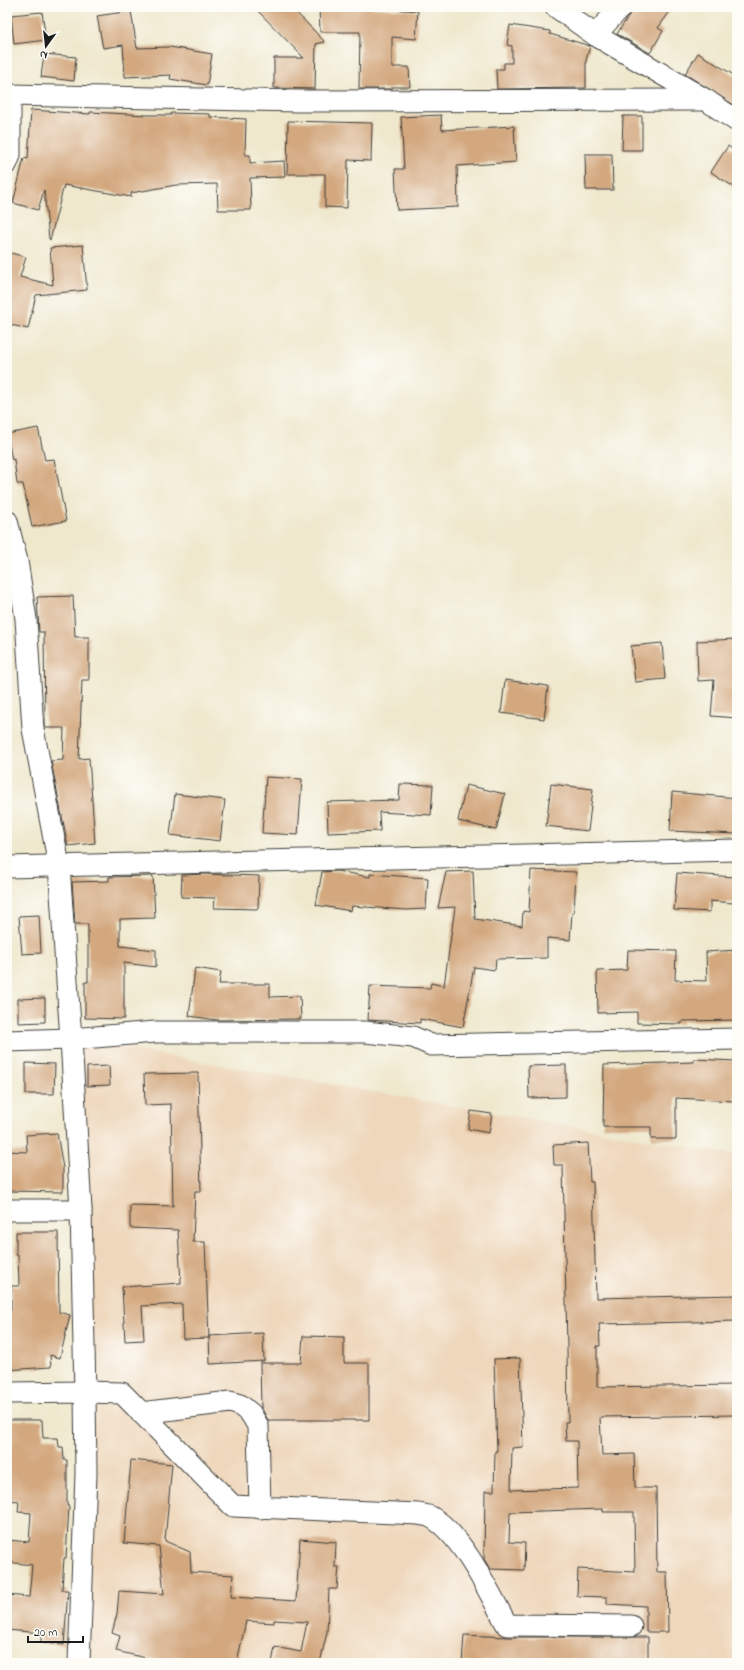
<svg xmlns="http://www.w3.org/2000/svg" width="744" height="1670" font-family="'Indie Flower',sans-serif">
<rect width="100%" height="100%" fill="#fdfcf7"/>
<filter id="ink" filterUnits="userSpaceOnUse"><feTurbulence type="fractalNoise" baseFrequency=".025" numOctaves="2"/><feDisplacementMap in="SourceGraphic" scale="8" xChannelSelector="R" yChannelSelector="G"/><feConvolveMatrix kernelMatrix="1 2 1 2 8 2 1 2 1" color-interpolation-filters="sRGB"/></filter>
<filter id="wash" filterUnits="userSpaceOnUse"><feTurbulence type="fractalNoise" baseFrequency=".012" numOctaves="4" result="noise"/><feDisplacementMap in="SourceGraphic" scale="16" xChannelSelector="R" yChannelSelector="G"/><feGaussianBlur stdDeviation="0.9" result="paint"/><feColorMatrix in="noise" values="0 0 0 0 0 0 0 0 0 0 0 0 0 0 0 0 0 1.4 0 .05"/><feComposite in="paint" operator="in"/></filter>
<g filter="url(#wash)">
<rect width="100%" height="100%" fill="#efe8cd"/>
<path fill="#eed7bb" d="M 71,1039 L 737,1155 L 737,1663 L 79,1663 Z"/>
<g id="blocks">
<g fill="#d3a87f">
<path d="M 254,7 L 291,7 L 325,42 L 316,44 L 315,89 L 274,88 L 274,58 L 304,58 Z"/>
<path d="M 319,7 L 364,7 L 418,11 L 416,39 L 392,37 L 392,67 L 409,67 L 410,87 L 392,87 L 392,89 L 359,89 L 360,32 L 320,32 Z"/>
<path d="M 634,7 L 673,7 L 658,28 L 663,31 L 650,53 L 617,34 Z"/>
<path d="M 131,11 L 137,48 L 170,47 L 212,54 L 207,85 L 170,79 L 171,75 L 125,77 L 123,45 L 103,48 L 97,16 Z"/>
<path d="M 42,12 L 46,40 L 14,44 L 11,15 Z"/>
<path d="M 510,25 L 550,31 L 550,34 L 590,46 L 586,60 L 586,88 L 497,89 L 496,69 L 504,69 L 504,63 L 512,63 L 512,46 L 507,45 Z"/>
<path d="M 698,53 L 737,77 L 737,107 L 685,74 Z"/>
<path d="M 44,54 L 76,57 L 74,81 L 41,77 Z"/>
<path d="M 31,110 L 90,114 L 90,112 L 147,115 L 171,115 L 171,113 L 210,114 L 210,117 L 246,119 L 245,155 L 250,155 L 250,163 L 284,161 L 285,177 L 250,178 L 251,210 L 218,210 L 217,184 L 176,185 L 131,193 L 131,197 L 64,185 L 50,240 L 49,239 L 44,190 L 38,210 L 13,203 L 24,158 L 28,159 Z"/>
<path d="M 441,115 L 442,130 L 514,126 L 516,162 L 457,166 L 458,207 L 397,210 L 395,169 L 404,169 L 401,117 Z"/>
<path d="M 623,116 L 642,116 L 642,150 L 622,150 Z"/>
<path d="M 288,121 L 372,123 L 371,161 L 348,160 L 347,208 L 325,207 L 325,174 L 287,174 Z"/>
<path d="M 728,146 L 737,152 L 737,189 L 711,172 Z"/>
<path d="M 585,154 L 612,154 L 613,190 L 586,190 Z"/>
<path d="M 83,245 L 87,290 L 36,295 L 28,329 L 7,324 L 7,252 L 26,257 L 20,277 L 53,285 L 50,248 Z"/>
<path d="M 38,428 L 45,460 L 54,459 L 66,521 L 32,527 L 23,484 L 17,484 L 14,459 L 12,460 L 7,434 Z"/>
<path d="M 73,596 L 75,637 L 89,637 L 89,680 L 82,680 L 79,759 L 89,758 L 95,843 L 68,846 L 51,761 L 63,760 L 64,728 L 45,728 L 44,632 L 39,632 L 37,597 Z"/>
<path d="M 737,639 L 737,718 L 711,716 L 714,680 L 698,681 L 697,641 Z"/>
<path d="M 662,643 L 665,679 L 635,682 L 631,646 Z"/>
<path d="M 505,680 L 548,686 L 544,719 L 501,713 Z"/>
<path d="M 266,777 L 302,779 L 298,835 L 262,833 Z"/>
<path d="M 400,784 L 433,785 L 431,815 L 379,812 L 380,831 L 328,833 L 327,802 L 399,800 Z"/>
<path d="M 551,784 L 593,789 L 588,831 L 546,826 Z"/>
<path d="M 466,785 L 505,794 L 496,830 L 458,821 Z"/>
<path d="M 672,792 L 737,798 L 737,834 L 670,831 Z"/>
<path d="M 175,794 L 225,800 L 220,841 L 170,835 Z"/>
<path d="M 531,870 L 576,872 L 574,913 L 572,913 L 570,940 L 547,938 L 547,958 L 496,959 L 495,970 L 474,967 L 463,1027 L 420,1019 L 420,1023 L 368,1020 L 370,986 L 430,988 L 431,983 L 444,986 L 455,907 L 438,908 L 446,872 L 473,871 L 475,919 L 522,926 L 523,911 L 529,912 Z"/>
<path d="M 337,871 L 370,877 L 370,874 L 428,878 L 426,909 L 406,910 L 352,906 L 351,911 L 316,905 L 322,872 Z"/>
<path d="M 677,873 L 735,877 L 733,903 L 710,901 L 710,912 L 674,910 Z"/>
<path d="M 205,874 L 259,876 L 258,909 L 214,908 L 215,898 L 181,897 L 182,875 Z"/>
<path d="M 153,876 L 155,918 L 120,919 L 120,946 L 156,950 L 156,967 L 124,963 L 124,1019 L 85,1018 L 85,982 L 88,982 L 88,924 L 75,924 L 72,882 L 109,881 L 109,877 Z"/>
<path d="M 39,915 L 41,953 L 22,954 L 19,916 Z"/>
<path d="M 628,950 L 676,951 L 675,980 L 707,981 L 706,952 L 737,950 L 737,1020 L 682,1021 L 682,1024 L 637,1023 L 637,1012 L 598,1013 L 597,971 L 627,970 Z"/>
<path d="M 195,968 L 221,972 L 219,984 L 270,984 L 270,997 L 300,996 L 301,1019 L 217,1020 L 189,1016 Z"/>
<path d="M 45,998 L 45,1022 L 18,1023 L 18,999 Z"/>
<path d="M 694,1059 L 736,1061 L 735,1101 L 676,1098 L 676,1139 L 651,1139 L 651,1127 L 603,1127 L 604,1065 L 694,1062 Z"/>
<path d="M 26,1063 L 55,1064 L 54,1094 L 26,1094 Z"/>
<path d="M 566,1065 L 566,1097 L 529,1098 L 528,1066 Z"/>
<path d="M 109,1066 L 110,1085 L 87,1086 L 87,1067 Z"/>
<path d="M 198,1073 L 201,1191 L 195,1191 L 193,1242 L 205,1242 L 209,1338 L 183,1339 L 182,1304 L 142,1306 L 144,1340 L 125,1341 L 122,1287 L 181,1283 L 178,1230 L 130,1228 L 130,1205 L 173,1206 L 171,1104 L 145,1105 L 144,1074 Z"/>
<path d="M 471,1111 L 492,1114 L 489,1133 L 468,1129 Z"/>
<path d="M 57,1133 L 63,1168 L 63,1192 L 7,1191 L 7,1151 L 27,1152 L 26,1135 Z"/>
<path d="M 588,1143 L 590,1182 L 593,1182 L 596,1298 L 737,1295 L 737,1321 L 599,1324 L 600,1346 L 597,1346 L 597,1387 L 737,1385 L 737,1415 L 600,1417 L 602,1455 L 634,1454 L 635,1488 L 656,1488 L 657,1572 L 667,1572 L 668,1632 L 646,1632 L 646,1606 L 607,1604 L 607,1597 L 577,1596 L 578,1569 L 635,1572 L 634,1512 L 603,1512 L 603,1509 L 510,1512 L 509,1542 L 525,1543 L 524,1570 L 490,1569 L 484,1559 L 485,1491 L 494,1491 L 495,1451 L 497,1451 L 494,1359 L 520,1358 L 523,1447 L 512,1448 L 511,1490 L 578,1488 L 577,1441 L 566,1441 L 565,1422 L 568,1422 L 567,1347 L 563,1165 L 554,1165 L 553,1145 Z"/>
<path d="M 16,1232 L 58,1232 L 59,1312 L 70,1315 L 60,1358 L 50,1355 L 51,1367 L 7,1370 L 7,1310 L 11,1310 L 11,1286 L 19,1286 L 18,1255 L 16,1255 Z"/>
<path d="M 263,1333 L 264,1361 L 210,1364 L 209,1336 Z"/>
<path d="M 303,1336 L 344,1337 L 344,1363 L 369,1363 L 369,1420 L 268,1420 L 261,1407 L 260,1363 L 301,1363 Z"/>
<path d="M 7,1420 L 42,1420 L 43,1438 L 58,1438 L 59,1447 L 63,1447 L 64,1460 L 67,1460 L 67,1506 L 69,1506 L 66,1558 L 64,1558 L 62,1590 L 68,1590 L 64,1645 L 41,1643 L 41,1633 L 7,1630 L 7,1595 L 29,1597 L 32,1565 L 7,1562 L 7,1540 L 29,1542 L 31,1513 L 18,1512 L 19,1501 L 7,1500 Z"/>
<path d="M 131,1460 L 172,1464 L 165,1541 L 190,1552 L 191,1572 L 233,1575 L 231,1597 L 296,1601 L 300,1539 L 336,1542 L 335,1567 L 339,1567 L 337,1589 L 329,1589 L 327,1632 L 320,1663 L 272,1663 L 275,1647 L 301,1652 L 307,1622 L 274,1620 L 274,1623 L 246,1621 L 237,1662 L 226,1659 L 225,1663 L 167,1663 L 116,1651 L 120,1636 L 112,1633 L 117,1614 L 119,1591 L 164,1594 L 159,1546 L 124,1543 Z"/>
<path d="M 464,1635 L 507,1637 L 648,1637 L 648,1663 L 462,1663 Z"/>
</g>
</g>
</g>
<g filter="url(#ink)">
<use href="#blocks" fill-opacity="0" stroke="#3c3b37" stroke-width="1"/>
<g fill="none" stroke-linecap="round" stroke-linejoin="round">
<defs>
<g id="street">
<path d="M 556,7 L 595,35 L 706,100 L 737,121"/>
<path d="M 595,35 L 621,7"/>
<path d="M 7,163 L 10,155 L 10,95 L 299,101 L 706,100"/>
<path d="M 7,521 L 17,561 L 26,619 L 33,729 L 59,865 L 71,1039 L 81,1210 L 85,1392 L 86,1474 L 79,1663"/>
<path d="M 7,867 L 737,850"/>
<path d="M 7,1041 L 71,1039 L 155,1032 L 365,1032 L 413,1037 L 431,1045 L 737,1039"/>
<path d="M 7,1210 L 81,1210"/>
<path d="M 7,1393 L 85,1392 L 122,1393 L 233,1506 L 419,1514 C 422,1515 427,1515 431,1517 C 462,1534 490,1594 507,1625 L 631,1626"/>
<path d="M 141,1413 L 230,1402 L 240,1405 L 251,1414 L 258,1426 L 260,1508"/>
</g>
</defs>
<use href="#street" stroke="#3c3b37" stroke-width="23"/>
<use href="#street" stroke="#fff" stroke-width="21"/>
</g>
</g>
<rect width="744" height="1670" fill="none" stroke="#fdfcf7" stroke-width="24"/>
<g transform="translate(46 46) rotate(195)" stroke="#fdfcf7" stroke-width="3" paint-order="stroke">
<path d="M0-3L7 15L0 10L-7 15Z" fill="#1c1c1c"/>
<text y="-6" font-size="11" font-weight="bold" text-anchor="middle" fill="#1c1c1c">N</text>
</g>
<path d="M28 1636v6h55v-6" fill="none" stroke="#1c1c1c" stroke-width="2"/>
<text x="34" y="1636" font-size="12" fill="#1c1c1c" stroke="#fdfcf7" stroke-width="3" paint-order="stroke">20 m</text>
</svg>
